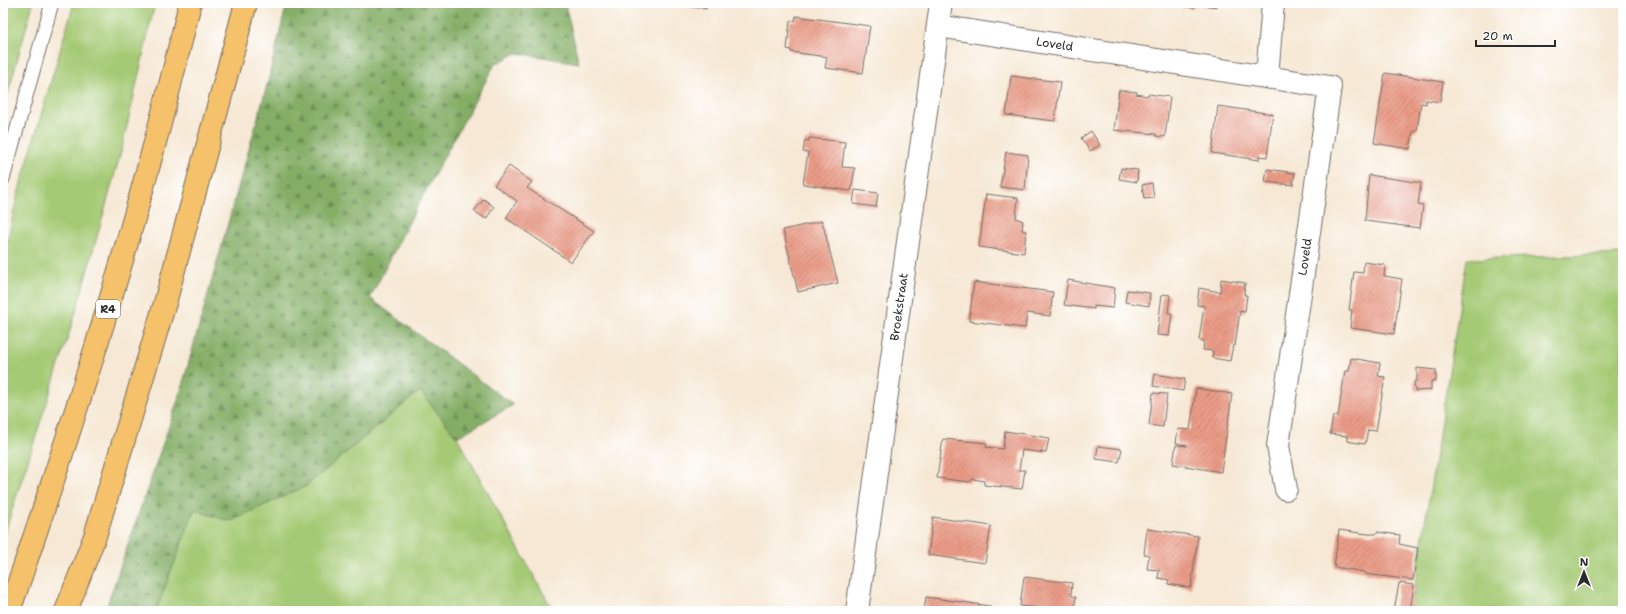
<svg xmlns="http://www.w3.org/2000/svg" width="1626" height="614" font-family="'Shantell Sans',sans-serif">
<defs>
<pattern id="forest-firs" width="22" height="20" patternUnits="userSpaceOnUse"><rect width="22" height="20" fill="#84ae66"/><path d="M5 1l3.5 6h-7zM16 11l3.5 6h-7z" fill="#6c8e54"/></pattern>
<pattern id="building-hatch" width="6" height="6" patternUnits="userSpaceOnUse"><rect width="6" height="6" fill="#eb9c87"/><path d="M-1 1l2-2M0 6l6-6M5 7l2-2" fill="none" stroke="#bf7f6f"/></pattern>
</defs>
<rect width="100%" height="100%" fill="#fff"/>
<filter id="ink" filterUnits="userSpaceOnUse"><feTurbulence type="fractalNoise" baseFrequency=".025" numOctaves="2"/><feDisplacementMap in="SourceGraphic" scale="8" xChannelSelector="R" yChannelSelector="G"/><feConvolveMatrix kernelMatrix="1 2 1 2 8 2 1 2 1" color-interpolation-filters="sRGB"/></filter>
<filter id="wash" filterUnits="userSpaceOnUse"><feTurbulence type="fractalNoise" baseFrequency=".012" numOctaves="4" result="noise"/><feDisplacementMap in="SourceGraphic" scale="16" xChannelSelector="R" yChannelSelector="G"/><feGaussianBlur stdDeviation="0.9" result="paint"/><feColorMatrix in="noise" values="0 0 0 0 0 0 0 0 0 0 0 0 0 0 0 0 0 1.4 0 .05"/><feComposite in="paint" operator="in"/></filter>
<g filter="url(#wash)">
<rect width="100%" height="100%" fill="#f6e8d4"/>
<g fill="#a5ca75" stroke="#687a50">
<path d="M 8,3 L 33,3 L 3,111 L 3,20 Z"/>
<path d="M 74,3 L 155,3 L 122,148 L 75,315 L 3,538 L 3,261 L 17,197 Z"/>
<path d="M 1623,254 L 1623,611 L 1411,611 L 1467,259 Z"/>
<path d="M 421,390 L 457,437 L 551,607 L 546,611 L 156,611 L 194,510 L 230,521 L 306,486 Z"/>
</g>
<g fill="url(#forest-firs)" stroke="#586c48">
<path d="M 287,3 L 565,3 L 579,63 L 517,53 L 495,64 L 419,203 L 370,298 L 513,405 L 457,437 L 420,391 L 306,486 L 230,521 L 194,510 L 156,611 L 105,611 L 179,397 L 267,85 Z"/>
<path d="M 1074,606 L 1121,611 L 1073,611 Z"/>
</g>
<g id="blocks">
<g fill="url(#building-hatch)">
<path d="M 686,3 L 707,3 L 706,9 L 686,6 Z"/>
<path d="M 1171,3 L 1195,3 L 1194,8 L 1170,5 Z"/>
<path d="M 1202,3 L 1218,3 L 1217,7 L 1202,5 Z"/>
<path d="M 1345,3 L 1363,3 L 1362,6 Z"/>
<path d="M 796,16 L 870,26 L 863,73 L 825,68 L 827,57 L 791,52 L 791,50 L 787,49 L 790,21 L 795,21 Z"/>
<path d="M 1385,73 L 1443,82 L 1440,102 L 1426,100 L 1426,104 L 1421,103 L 1417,131 L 1413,131 L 1410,149 L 1374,143 Z"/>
<path d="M 1011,76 L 1060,82 L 1055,121 L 1006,115 Z"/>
<path d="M 1119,90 L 1137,92 L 1136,94 L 1147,96 L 1148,94 L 1170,97 L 1165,137 L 1156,136 L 1156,134 L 1114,130 Z"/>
<path d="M 1218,106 L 1273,114 L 1267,157 L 1259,156 L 1259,160 L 1212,153 Z"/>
<path d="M 1091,131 L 1100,145 L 1090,151 L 1081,138 Z"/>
<path d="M 809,138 L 845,142 L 842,167 L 855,168 L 851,191 L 803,184 L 808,152 L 803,152 L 805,140 L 809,141 Z"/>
<path d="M 1006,152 L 1028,155 L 1025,190 L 1000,187 Z"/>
<path d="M 509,166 L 532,182 L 527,188 L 594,231 L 571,262 L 506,218 L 517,201 L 494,185 Z"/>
<path d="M 1121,168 L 1138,170 L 1137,182 L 1119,179 Z"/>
<path d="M 1267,169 L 1295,173 L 1293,185 L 1265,182 Z"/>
<path d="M 1369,175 L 1421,183 L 1418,205 L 1423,206 L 1420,228 L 1365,221 Z"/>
<path d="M 1152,183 L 1154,198 L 1144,199 L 1142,185 Z"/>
<path d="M 855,190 L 878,193 L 876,207 L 853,204 Z"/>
<path d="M 986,194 L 1018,198 L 1016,218 L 1023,221 L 1022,230 L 1026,231 L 1024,253 L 979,247 Z"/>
<path d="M 484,199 L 494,207 L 486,219 L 474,211 Z"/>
<path d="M 822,221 L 838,283 L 798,292 L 783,230 Z"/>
<path d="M 1364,262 L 1385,265 L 1384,276 L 1402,279 L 1394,334 L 1350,328 L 1352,310 L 1349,310 L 1354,272 L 1363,273 Z"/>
<path d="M 1221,279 L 1245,283 L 1244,295 L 1247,295 L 1245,312 L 1240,311 L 1235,346 L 1233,345 L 1230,361 L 1212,358 L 1213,351 L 1203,350 L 1204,341 L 1199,340 L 1204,306 L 1197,305 L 1199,288 L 1220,292 Z"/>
<path d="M 1068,280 L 1115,288 L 1113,308 L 1094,306 L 1094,309 L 1064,305 Z"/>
<path d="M 974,282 L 1053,292 L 1050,316 L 1027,313 L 1025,328 L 969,321 Z"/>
<path d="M 1127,290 L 1150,293 L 1149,306 L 1125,302 Z"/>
<path d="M 1162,294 L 1170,295 L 1168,313 L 1172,313 L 1169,336 L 1157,335 Z"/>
<path d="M 1351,358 L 1380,363 L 1378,376 L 1385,377 L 1376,431 L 1368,430 L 1365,444 L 1347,441 L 1347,436 L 1330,434 L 1333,416 L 1338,416 L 1345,371 L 1349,371 Z"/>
<path d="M 1417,368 L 1436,370 L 1436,380 L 1431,381 L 1431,390 L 1415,391 L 1414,381 L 1417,381 Z"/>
<path d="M 1155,374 L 1185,379 L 1183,391 L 1153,386 Z"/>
<path d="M 1196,388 L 1232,394 L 1221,472 L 1173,464 L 1176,445 L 1187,446 L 1187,445 L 1176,443 L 1178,429 L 1190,430 Z"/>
<path d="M 1153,393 L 1167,394 L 1163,427 L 1149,425 Z"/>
<path d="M 1005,431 L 1049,438 L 1046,453 L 1022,450 L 1019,470 L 1025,470 L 1022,489 L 984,485 L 984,481 L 973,479 L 969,482 L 937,478 L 943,439 L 987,443 L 986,447 L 1003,449 Z"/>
<path d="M 1098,446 L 1122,449 L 1119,462 L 1096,459 Z"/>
<path d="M 933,517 L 991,526 L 985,563 L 928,555 Z"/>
<path d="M 1147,529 L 1198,536 L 1191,588 L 1168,584 L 1169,580 L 1158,578 L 1159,570 L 1147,569 L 1149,555 L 1144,554 Z"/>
<path d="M 1339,530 L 1367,534 L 1376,534 L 1377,532 L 1400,535 L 1399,544 L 1418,548 L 1413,580 L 1365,574 L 1365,572 L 1334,567 Z"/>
<path d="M 1024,577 L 1072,583 L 1071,595 L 1076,597 L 1074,611 L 1049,611 L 1049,609 L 1020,606 Z"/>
<path d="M 1399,583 L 1414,585 L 1410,611 L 1394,611 Z"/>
<path d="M 926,597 L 990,606 L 990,611 L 924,611 Z"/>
</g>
</g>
</g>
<g filter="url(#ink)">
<use href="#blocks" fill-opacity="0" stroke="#726d66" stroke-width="1"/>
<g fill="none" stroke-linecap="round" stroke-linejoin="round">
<defs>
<path id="lane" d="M 3,179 L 52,3"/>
<g id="street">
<path id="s1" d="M 938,26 L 1330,87 L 1278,446 L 1286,489"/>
<path d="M 1267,77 L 1273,3"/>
<path id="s2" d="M 857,611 L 941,3"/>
</g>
<g id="highway">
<path d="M 9,611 C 78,411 142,209 190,3"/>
<path d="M 66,611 L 95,536 L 165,303 L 246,3"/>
</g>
</defs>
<use href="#lane" stroke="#726d66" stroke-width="15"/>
<use href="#street" stroke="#726d66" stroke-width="24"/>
<use href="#highway" stroke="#726d66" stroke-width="24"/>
<use href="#lane" stroke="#fff" stroke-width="13"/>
<use href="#street" stroke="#fff" stroke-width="22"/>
<use href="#highway" stroke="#f5c16b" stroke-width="22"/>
</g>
</g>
<g text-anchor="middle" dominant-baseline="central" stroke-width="4" stroke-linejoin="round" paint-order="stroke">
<rect fill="#fff" stroke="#6b6b6b" stroke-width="1" x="96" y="300" width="24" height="18" rx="3"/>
<g font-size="11" font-weight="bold" fill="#2b2b2b">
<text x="108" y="309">R4</text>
</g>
<g font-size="12" fill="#2b2b2b" stroke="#fff">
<text stroke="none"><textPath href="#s1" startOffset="118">Loveld</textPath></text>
<text transform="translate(1305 257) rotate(-82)">Loveld</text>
<text stroke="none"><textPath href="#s2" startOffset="307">Broekstraat</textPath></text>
</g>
</g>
<rect width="1626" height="614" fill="none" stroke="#fff" stroke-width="16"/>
<g transform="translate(1584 572)" stroke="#ffffff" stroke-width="3" paint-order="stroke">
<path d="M0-3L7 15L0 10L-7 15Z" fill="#2b2b2b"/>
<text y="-6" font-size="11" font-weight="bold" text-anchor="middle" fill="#2b2b2b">N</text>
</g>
<path d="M1476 40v6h79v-6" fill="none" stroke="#2b2b2b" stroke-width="2"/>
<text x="1482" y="40" font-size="12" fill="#2b2b2b" stroke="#ffffff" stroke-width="3" paint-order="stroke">20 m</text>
</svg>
